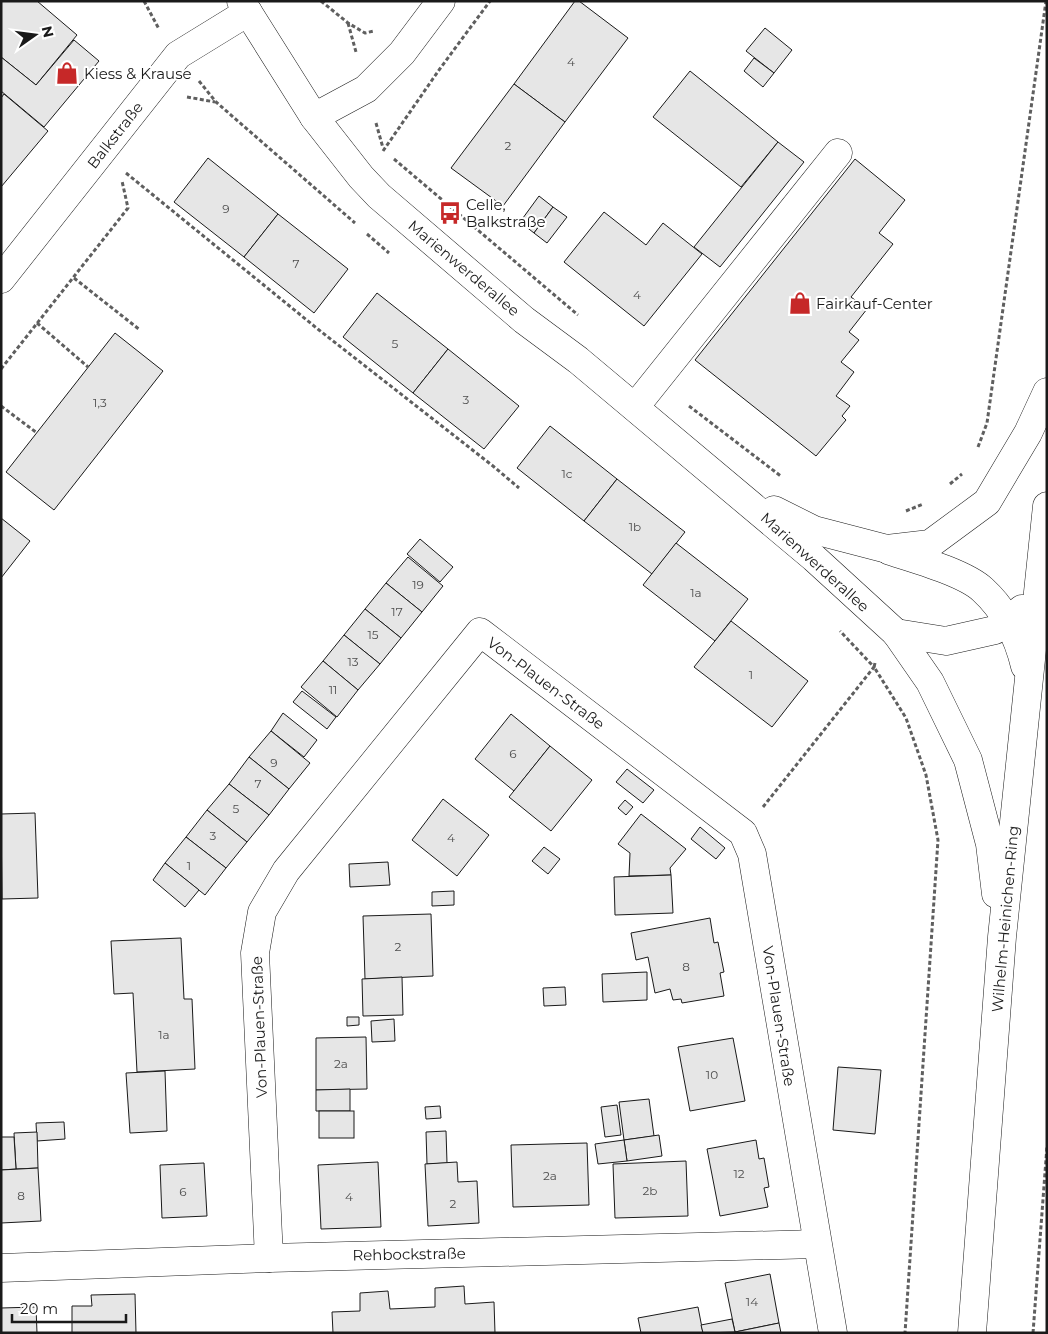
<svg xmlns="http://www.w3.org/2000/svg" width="1048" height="1334" font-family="Montserrat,sans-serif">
<rect width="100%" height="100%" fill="#fff"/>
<g fill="#e6e6e6" stroke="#1a1a1a">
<path d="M 1,1 L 37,1 L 77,35 L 36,85 L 1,57 Z"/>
<path d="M 575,1 L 579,1 L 628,38 L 565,122 L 514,84 Z"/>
<path d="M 765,28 L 792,50 L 774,73 L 746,51 Z"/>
<path d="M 74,40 L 99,61 L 44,127 L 1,91 L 1,57 L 36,85 Z"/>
<path d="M 754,58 L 774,73 L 763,87 L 744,71 Z"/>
<path d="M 690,71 L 778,142 L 741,187 L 653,117 Z"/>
<path d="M 514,84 L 565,122 L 503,206 L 451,168 Z"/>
<path d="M 4,94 L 48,131 L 1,187 L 1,98 Z"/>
<path d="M 778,142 L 804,162 L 720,267 L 694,247 Z"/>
<path d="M 208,158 L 278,214 L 244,257 L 174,202 Z"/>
<path d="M 855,159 L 905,200 L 879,233 L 893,244 L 851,297 L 867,309 L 849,332 L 859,340 L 841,362 L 854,372 L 836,396 L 850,406 L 842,416 L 846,420 L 816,456 L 695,360 Z"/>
<path d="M 539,196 L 553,207 L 534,233 L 520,222 Z"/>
<path d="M 553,207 L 567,217 L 547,243 L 534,233 Z"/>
<path d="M 604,212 L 646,245 L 663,223 L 702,254 L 644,326 L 564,262 Z"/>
<path d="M 278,214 L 348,269 L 314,313 L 244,257 Z"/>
<path d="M 377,293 L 448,349 L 413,393 L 343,337 Z"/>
<path d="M 115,333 L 163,371 L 54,510 L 6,472 Z"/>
<path d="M 448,349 L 519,406 L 484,449 L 413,393 Z"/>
<path d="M 550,426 L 617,479 L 584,521 L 517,468 Z"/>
<path d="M 617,479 L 685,532 L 652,574 L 584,521 Z"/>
<path d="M 1,518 L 30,541 L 1,578 Z"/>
<path d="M 420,539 L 453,567 L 440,582 L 407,554 Z"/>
<path d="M 676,543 L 748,599 L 715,641 L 643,585 Z"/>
<path d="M 408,557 L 443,586 L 422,612 L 386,583 Z"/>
<path d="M 386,583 L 422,612 L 401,638 L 365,609 Z"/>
<path d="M 365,609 L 401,638 L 380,664 L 344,635 Z"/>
<path d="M 731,621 L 808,681 L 772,727 L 694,667 Z"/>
<path d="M 344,635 L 380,664 L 358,690 L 323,661 Z"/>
<path d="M 323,661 L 358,690 L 337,717 L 301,687 Z"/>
<path d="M 302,691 L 336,717 L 327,729 L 293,702 Z"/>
<path d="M 283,713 L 317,740 L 304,757 L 271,731 Z"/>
<path d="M 511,714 L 550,746 L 514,791 L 475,759 Z"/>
<path d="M 271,731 L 310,763 L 289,789 L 249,757 Z"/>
<path d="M 550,746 L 592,780 L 551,831 L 509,797 Z"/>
<path d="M 249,757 L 289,789 L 269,815 L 229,784 Z"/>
<path d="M 627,769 L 654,790 L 643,803 L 616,782 Z"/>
<path d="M 229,784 L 269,815 L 247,842 L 207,810 Z"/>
<path d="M 443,799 L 489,835 L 457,876 L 412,840 Z"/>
<path d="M 625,800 L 633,807 L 626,815 L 618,808 Z"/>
<path d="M 207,810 L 247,842 L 226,868 L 186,837 Z"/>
<path d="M 35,813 L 38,898 L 2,899 L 1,814 Z"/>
<path d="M 641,814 L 686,849 L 670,868 L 671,875 L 629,876 L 630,853 L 618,844 Z"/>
<path d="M 700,827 L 725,848 L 716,859 L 691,839 Z"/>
<path d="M 186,837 L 226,868 L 205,895 L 165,863 Z"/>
<path d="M 544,847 L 560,859 L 548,874 L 532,861 Z"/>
<path d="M 388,862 L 390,885 L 350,887 L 349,864 Z"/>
<path d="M 165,863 L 199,890 L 185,907 L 153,880 Z"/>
<path d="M 671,875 L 673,913 L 615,915 L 614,877 Z"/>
<path d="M 454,891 L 454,905 L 432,906 L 432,892 Z"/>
<path d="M 431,914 L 433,976 L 365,979 L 363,916 Z"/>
<path d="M 710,918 L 714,943 L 718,942 L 724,972 L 720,973 L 724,996 L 682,1003 L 681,999 L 673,1000 L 670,989 L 655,993 L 648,957 L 636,960 L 631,933 Z"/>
<path d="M 181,938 L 184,999 L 192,999 L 195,1069 L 137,1072 L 133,993 L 114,994 L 111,941 Z"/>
<path d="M 647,972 L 647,1000 L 603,1002 L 602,974 Z"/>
<path d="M 402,977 L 403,1015 L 363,1016 L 362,979 Z"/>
<path d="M 565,987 L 566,1005 L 544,1006 L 543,988 Z"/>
<path d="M 347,1017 L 359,1017 L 359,1025 L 347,1026 Z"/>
<path d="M 394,1019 L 395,1041 L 372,1042 L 371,1021 Z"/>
<path d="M 366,1037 L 367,1089 L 316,1090 L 316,1038 Z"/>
<path d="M 733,1038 L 745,1101 L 690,1111 L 678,1047 Z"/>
<path d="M 838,1067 L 881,1070 L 875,1134 L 833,1130 Z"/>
<path d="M 165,1071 L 167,1131 L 130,1133 L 126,1073 Z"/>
<path d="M 350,1089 L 350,1111 L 316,1111 L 316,1090 Z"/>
<path d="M 649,1099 L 654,1136 L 624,1140 L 619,1102 Z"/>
<path d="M 617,1105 L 621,1135 L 605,1137 L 601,1107 Z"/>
<path d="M 440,1106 L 441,1118 L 426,1119 L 425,1107 Z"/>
<rect x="319" y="1111" width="35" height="27"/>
<path d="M 64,1122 L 65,1139 L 37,1141 L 36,1123 Z"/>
<path d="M 446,1131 L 447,1163 L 427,1164 L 426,1132 Z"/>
<path d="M 37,1132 L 38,1168 L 16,1169 L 14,1133 Z"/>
<path d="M 659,1135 L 662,1156 L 627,1161 L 624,1140 Z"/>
<path d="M 1,1137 L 14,1137 L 16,1169 L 1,1170 Z"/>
<path d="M 624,1140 L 627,1161 L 598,1164 L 595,1144 Z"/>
<path d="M 756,1140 L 759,1159 L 764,1158 L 769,1187 L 764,1188 L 768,1207 L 720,1216 L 707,1149 Z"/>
<path d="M 587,1143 L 589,1205 L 513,1207 L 511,1145 Z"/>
<path d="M 686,1161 L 688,1216 L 615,1218 L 613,1164 Z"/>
<path d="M 378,1162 L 381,1227 L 321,1229 L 318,1165 Z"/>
<path d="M 457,1162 L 458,1182 L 477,1181 L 479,1223 L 428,1226 L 425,1164 Z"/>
<path d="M 204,1163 L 207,1216 L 162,1218 L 160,1165 Z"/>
<path d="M 38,1168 L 41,1221 L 1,1223 L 1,1170 Z"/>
<path d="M 770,1274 L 779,1323 L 735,1332 L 725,1283 Z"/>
<path d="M 464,1286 L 465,1304 L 494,1302 L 495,1333 L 333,1333 L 332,1312 L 360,1311 L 360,1293 L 388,1291 L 390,1309 L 435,1307 L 435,1288 Z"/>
<path d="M 135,1294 L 136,1333 L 72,1333 L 72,1306 L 92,1306 L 91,1295 Z"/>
<path d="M 36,1307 L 37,1333 L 1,1333 L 1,1308 Z"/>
<path d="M 698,1307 L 703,1333 L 641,1333 L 638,1318 Z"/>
<path d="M 732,1319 L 735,1332 L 703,1333 L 701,1325 Z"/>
<path d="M 779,1323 L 781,1333 L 735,1333 L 735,1332 Z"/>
</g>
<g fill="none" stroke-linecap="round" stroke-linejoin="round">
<defs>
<g id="minor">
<path d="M 241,1 L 314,117 L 361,177 L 379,196 L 524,320 L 578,360 L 814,558 L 896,633"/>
<path d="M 314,117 L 366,89 L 402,53 L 441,1"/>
<path d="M 1,279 L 178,55 L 248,12"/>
<path d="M 635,407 L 838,153"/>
<path d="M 774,510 L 814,530 L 887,549"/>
<path d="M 269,1258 L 255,953 L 262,912 L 286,871 L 480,632 L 743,833 L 752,854 L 833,1333"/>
<path d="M 1,1268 L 269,1258 L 817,1244"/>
</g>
<g id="major">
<path d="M 887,549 L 930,544 L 987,502 L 1028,433 L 1047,392"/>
<path d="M 890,551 C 915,559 965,573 983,590 C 1006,611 1018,637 1025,666"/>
<path d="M 896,633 L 930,682 L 968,760 L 990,844 L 996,894"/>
<path d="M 896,633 L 946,641 L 995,630 L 1022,609"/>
<path d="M 972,1333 L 1002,937 L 1047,506"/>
</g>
</defs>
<use href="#minor" stroke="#1a1a1a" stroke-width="29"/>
<use href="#major" stroke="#1a1a1a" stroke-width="29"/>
<g stroke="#5f5f5f" stroke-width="3" stroke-dasharray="4 2.5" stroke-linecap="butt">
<path d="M 144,1 L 159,29"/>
<path d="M 321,1 L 348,23 L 365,33 L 374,31"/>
<path d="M 348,23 L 356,52"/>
<path d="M 199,81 L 216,102 L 355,223"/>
<path d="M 187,97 L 215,102"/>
<path d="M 376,123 L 383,148"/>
<path d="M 383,151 L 439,70 L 490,1"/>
<path d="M 394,159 L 578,315"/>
<path d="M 126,173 L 319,330 L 493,466 L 519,488"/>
<path d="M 367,234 L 389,253"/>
<path d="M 74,278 L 140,330"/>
<path d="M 37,323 L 88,367"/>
<path d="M 1,369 L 128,208 L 122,181"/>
<path d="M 1,406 L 37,433"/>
<path d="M 689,406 L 782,477"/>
<path d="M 978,447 L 987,423 L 1046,1"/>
<path d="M 950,484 L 962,474"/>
<path d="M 906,511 L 923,504"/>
<path d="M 875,663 L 874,667 L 906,718 L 926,775 L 938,840 L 905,1333"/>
<path d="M 763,807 L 874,667 L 840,631"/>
<path d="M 1033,1333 L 1047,1146"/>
</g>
<use href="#minor" stroke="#fff" stroke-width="28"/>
<use href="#major" stroke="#fff" stroke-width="28"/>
</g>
<defs>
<symbol id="shop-bare" viewBox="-9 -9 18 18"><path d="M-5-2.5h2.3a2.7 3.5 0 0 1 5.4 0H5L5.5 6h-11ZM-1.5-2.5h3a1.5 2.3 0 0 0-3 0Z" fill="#c62828" stroke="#fff" stroke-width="2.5" paint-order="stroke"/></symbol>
<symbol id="bus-bare" viewBox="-9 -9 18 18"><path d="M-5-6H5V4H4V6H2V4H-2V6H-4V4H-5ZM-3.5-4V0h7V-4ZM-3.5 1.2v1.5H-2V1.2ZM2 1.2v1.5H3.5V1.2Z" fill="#c62828" stroke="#fff" stroke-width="2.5" paint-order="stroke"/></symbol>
</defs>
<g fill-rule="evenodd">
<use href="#shop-bare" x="51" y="57" width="32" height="32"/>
<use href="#bus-bare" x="434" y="197" width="32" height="32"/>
<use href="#shop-bare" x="784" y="287" width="32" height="32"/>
</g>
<g text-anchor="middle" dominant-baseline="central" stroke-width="4" stroke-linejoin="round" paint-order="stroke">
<g font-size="12" fill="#4d4d4d">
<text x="571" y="61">4</text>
<text x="508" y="145">2</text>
<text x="226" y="208">9</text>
<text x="296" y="263">7</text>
<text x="637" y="294">4</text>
<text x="395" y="343">5</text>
<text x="466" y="399">3</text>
<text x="100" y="402">1,3</text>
<text x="567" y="473">1c</text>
<text x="635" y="526">1b</text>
<text x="418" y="584">19</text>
<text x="696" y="592">1a</text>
<text x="397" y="611">17</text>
<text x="373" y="634">15</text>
<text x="353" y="661">13</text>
<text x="751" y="674">1</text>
<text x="333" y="689">11</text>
<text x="513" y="753">6</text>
<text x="274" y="762">9</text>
<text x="258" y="783">7</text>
<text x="236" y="808">5</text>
<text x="213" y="835">3</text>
<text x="451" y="837">4</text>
<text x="189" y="865">1</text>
<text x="398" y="946">2</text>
<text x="686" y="966">8</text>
<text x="164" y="1034">1a</text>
<text x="341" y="1063">2a</text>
<text x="712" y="1074">10</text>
<text x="739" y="1173">12</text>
<text x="550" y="1175">2a</text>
<text x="650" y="1190">2b</text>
<text x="183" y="1191">6</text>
<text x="21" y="1195">8</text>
<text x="349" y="1196">4</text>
<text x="453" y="1203">2</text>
<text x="752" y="1301">14</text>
</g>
<g font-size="15" fill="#1a1a1a" stroke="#fff" text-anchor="start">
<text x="84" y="73">Kiess &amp; Krause</text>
<text x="466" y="204">Celle,<tspan x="466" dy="17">Balkstraße</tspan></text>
<text x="816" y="303">Fairkauf-Center</text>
</g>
<g font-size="15" fill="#1a1a1a" stroke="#fff">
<text transform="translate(115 135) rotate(-52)">Balkstraße</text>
<text transform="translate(464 268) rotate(40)">Marienwerderallee</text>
<text transform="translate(815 562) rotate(42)">Marienwerderallee</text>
<text transform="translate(546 683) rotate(37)">Von-Plauen-Straße</text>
<text transform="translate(1005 919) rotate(-85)">Wilhelm-Heinichen-Ring</text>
<text transform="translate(779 1016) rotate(81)">Von-Plauen-Straße</text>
<text transform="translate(259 1027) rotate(-92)">Von-Plauen-Straße</text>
<text transform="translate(409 1254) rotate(-1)">Rehbockstraße</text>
</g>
</g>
<rect width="1048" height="1334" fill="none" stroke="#1a1a1a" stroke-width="5"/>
<g transform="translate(35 35) rotate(76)" stroke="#ffffff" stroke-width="4" paint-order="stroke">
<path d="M0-4L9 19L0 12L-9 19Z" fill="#1a1a1a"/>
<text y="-8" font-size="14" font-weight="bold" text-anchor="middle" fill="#1a1a1a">N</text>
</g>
<path d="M12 1314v8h114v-8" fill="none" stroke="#1a1a1a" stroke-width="2.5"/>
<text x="20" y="1314" font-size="15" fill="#1a1a1a" stroke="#ffffff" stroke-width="4" paint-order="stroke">20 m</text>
</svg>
